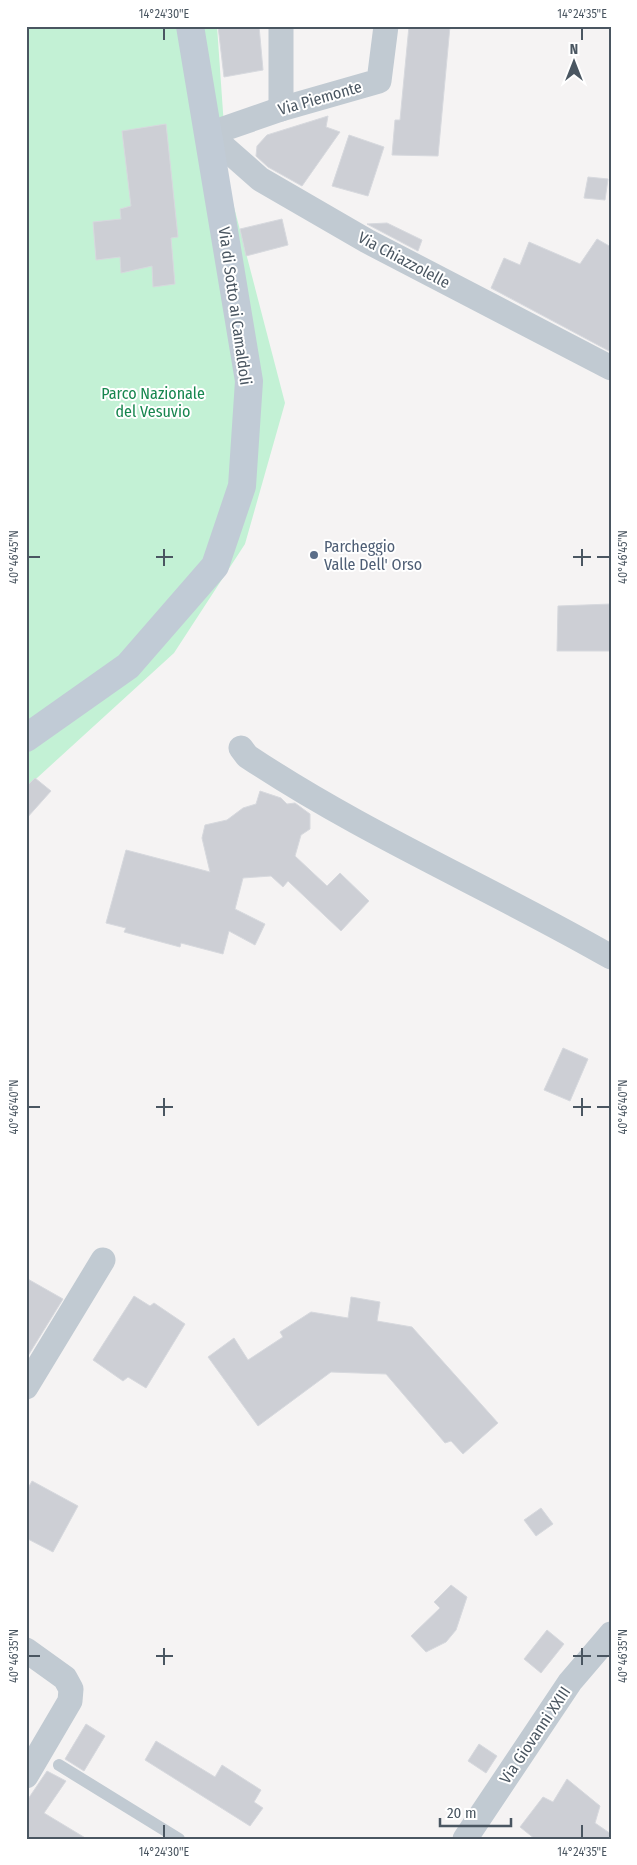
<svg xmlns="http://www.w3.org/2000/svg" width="637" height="1865" font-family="'Fira Sans Condensed',sans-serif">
<rect width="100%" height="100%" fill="#f5f3f3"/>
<path fill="#c3f1d5" d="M 26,26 L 217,26 L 228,184 L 285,403 L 245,544 L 174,653 L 26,788 Z"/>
<g fill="#cdcfd5" stroke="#d7d9de">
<path d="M 218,26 L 259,26 L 263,70 L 224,77 Z"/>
<path d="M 409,26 L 450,26 L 438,156 L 392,155 L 395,120 L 400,120 Z"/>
<path d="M 328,116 L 326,127 L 340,132 L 302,186 L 268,167 L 256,156 L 257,146 L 267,135 Z"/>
<path d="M 166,124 L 178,237 L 171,238 L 175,284 L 153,287 L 152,266 L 121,273 L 120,257 L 96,260 L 93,222 L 121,219 L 120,209 L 131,206 L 122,131 Z"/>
<path d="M 349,135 L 384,147 L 368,196 L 332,186 Z"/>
<path d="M 588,177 L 608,179 L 605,200 L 584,198 Z"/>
<path d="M 282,219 L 288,245 L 246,256 L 240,229 Z"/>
<path d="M 387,223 L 422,240 L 418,251 L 367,224 Z"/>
<path d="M 597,239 L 611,247 L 611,352 L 491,288 L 504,258 L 520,265 L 529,242 L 580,264 Z"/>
<path d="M 611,604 L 611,651 L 557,651 L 558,606 Z"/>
<path d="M 35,778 L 51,791 L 26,819 L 26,787 Z"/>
<path d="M 260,791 L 281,798 L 287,804 L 295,803 L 310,814 L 310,829 L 301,835 L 295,856 L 327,886 L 340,873 L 369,901 L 341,931 L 288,881 L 283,887 L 271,876 L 243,878 L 235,909 L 265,924 L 255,945 L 229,931 L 223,954 L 181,943 L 180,947 L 124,932 L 126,928 L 106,923 L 126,850 L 210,872 L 202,838 L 205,825 L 227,820 L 243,808 L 256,804 Z"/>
<path d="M 563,1048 L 588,1059 L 570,1101 L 544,1090 Z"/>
<path d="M 26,1278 L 63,1299 L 26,1359 Z"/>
<path d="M 134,1296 L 150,1306 L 154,1303 L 185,1324 L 146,1388 L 128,1377 L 123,1381 L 93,1360 Z"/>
<path d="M 351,1297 L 380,1302 L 377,1321 L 412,1327 L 498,1423 L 463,1454 L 451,1441 L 445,1443 L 386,1374 L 331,1372 L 258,1426 L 208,1357 L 234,1338 L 248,1360 L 283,1337 L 280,1332 L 311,1312 L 348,1318 Z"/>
<path d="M 32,1481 L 78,1506 L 53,1552 L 26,1538 L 26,1492 Z"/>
<path d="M 541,1508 L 553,1524 L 536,1536 L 524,1520 Z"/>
<path d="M 451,1585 L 467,1597 L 456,1630 L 446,1642 L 426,1652 L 411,1636 L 440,1608 L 434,1602 Z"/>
<path d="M 547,1630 L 564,1644 L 541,1673 L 524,1659 Z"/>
<path d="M 86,1724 L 105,1736 L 84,1771 L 65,1759 Z"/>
<path d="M 156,1741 L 215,1777 L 222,1765 L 261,1790 L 254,1802 L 263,1808 L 250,1826 L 145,1760 Z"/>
<path d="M 479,1744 L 497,1756 L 486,1773 L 468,1761 Z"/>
<path d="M 47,1771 L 66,1781 L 44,1813 L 87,1839 L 26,1839 L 26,1802 Z"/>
<path d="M 567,1779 L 600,1806 L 595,1823 L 611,1834 L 611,1839 L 535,1839 L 520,1827 L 543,1797 L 553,1802 Z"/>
</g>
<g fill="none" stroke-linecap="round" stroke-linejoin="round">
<path stroke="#c1cad2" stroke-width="12" d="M 59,1765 L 179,1839"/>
<g stroke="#c1cad2" stroke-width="25">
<path d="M 281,26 L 281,109"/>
<path d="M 386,26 L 379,81 L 281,109 L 209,134 L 260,179 L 367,241 L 611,368"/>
<path d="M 241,748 L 247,756 C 362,833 491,888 611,957"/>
<path d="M 26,1387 L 103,1260"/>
<path d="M 26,1650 L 65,1678 L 71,1689 L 70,1701 L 26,1776"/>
<path d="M 465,1839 L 570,1682 L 611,1634"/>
</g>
<path stroke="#c1cbd6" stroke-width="28" d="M 26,738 L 128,666 L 215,566 L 242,486 L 249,381 L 190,26"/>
</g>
<path fill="none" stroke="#4a5661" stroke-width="2" d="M 164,28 L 164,40M 582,28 L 582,40M 164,549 L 164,566M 582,549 L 582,566M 28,557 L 40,557M 156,557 L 173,557M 573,557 L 591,557M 597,557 L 610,557M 164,1098 L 164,1116M 582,1098 L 582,1116M 28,1107 L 40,1107M 156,1107 L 173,1107M 573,1107 L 591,1107M 597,1107 L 610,1107M 164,1648 L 164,1665M 582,1648 L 582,1665M 28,1656 L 40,1656M 156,1656 L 173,1656M 573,1656 L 591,1656M 597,1656 L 610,1656M 164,1825 L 164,1838M 582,1825 L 582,1838"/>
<circle fill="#5c6f8a" stroke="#fff" stroke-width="2" cx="314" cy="555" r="5"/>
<g text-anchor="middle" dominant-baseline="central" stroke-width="4" stroke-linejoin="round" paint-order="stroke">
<g font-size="16" fill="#4a5661" stroke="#fff">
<text transform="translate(320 98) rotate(-16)">Via Piemonte</text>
<text transform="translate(404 260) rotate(28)">Via Chiazzolelle</text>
<text transform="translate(235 306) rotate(82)">Via di Sotto ai Camaldoli</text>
<text transform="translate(535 1735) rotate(-56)">Via Giovanni XXIII</text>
</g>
<g font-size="16" fill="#17864f" stroke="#fff">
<text x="153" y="393">Parco Nazionale<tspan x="153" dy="18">del Vesuvio</tspan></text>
</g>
<g font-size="16" fill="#4e5e75" stroke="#fff" text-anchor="start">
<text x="324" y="546">Parcheggio<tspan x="324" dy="18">Valle Dell' Orso</tspan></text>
</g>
</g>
<rect width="637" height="1865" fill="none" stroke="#ffffff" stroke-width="55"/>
<g transform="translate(574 62)" stroke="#ffffff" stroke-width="4" paint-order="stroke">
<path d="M0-4L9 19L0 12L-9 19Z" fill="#4a5661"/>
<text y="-8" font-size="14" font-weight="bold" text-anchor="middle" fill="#4a5661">N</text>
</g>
<path d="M440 1818v8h71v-8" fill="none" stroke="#4a5661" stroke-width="2.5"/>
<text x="447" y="1818" font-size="15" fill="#4a5661" stroke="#ffffff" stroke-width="4" paint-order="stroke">20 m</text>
<rect x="28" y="28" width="582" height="1810" fill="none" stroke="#4a5661" stroke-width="2"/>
<g font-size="12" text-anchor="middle" fill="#4a5661">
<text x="164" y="18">14°24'30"E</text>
<text x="582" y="18">14°24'35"E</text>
<text transform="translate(14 557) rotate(-90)" y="4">40°46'45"N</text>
<text transform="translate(623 557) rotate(-90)" y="4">40°46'45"N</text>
<text transform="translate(14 1107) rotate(-90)" y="4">40°46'40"N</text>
<text transform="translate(623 1107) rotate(-90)" y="4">40°46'40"N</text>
<text transform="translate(14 1656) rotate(-90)" y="4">40°46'35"N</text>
<text transform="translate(623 1656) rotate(-90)" y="4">40°46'35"N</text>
<text x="164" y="1856">14°24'30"E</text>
<text x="582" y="1856">14°24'35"E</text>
</g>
</svg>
